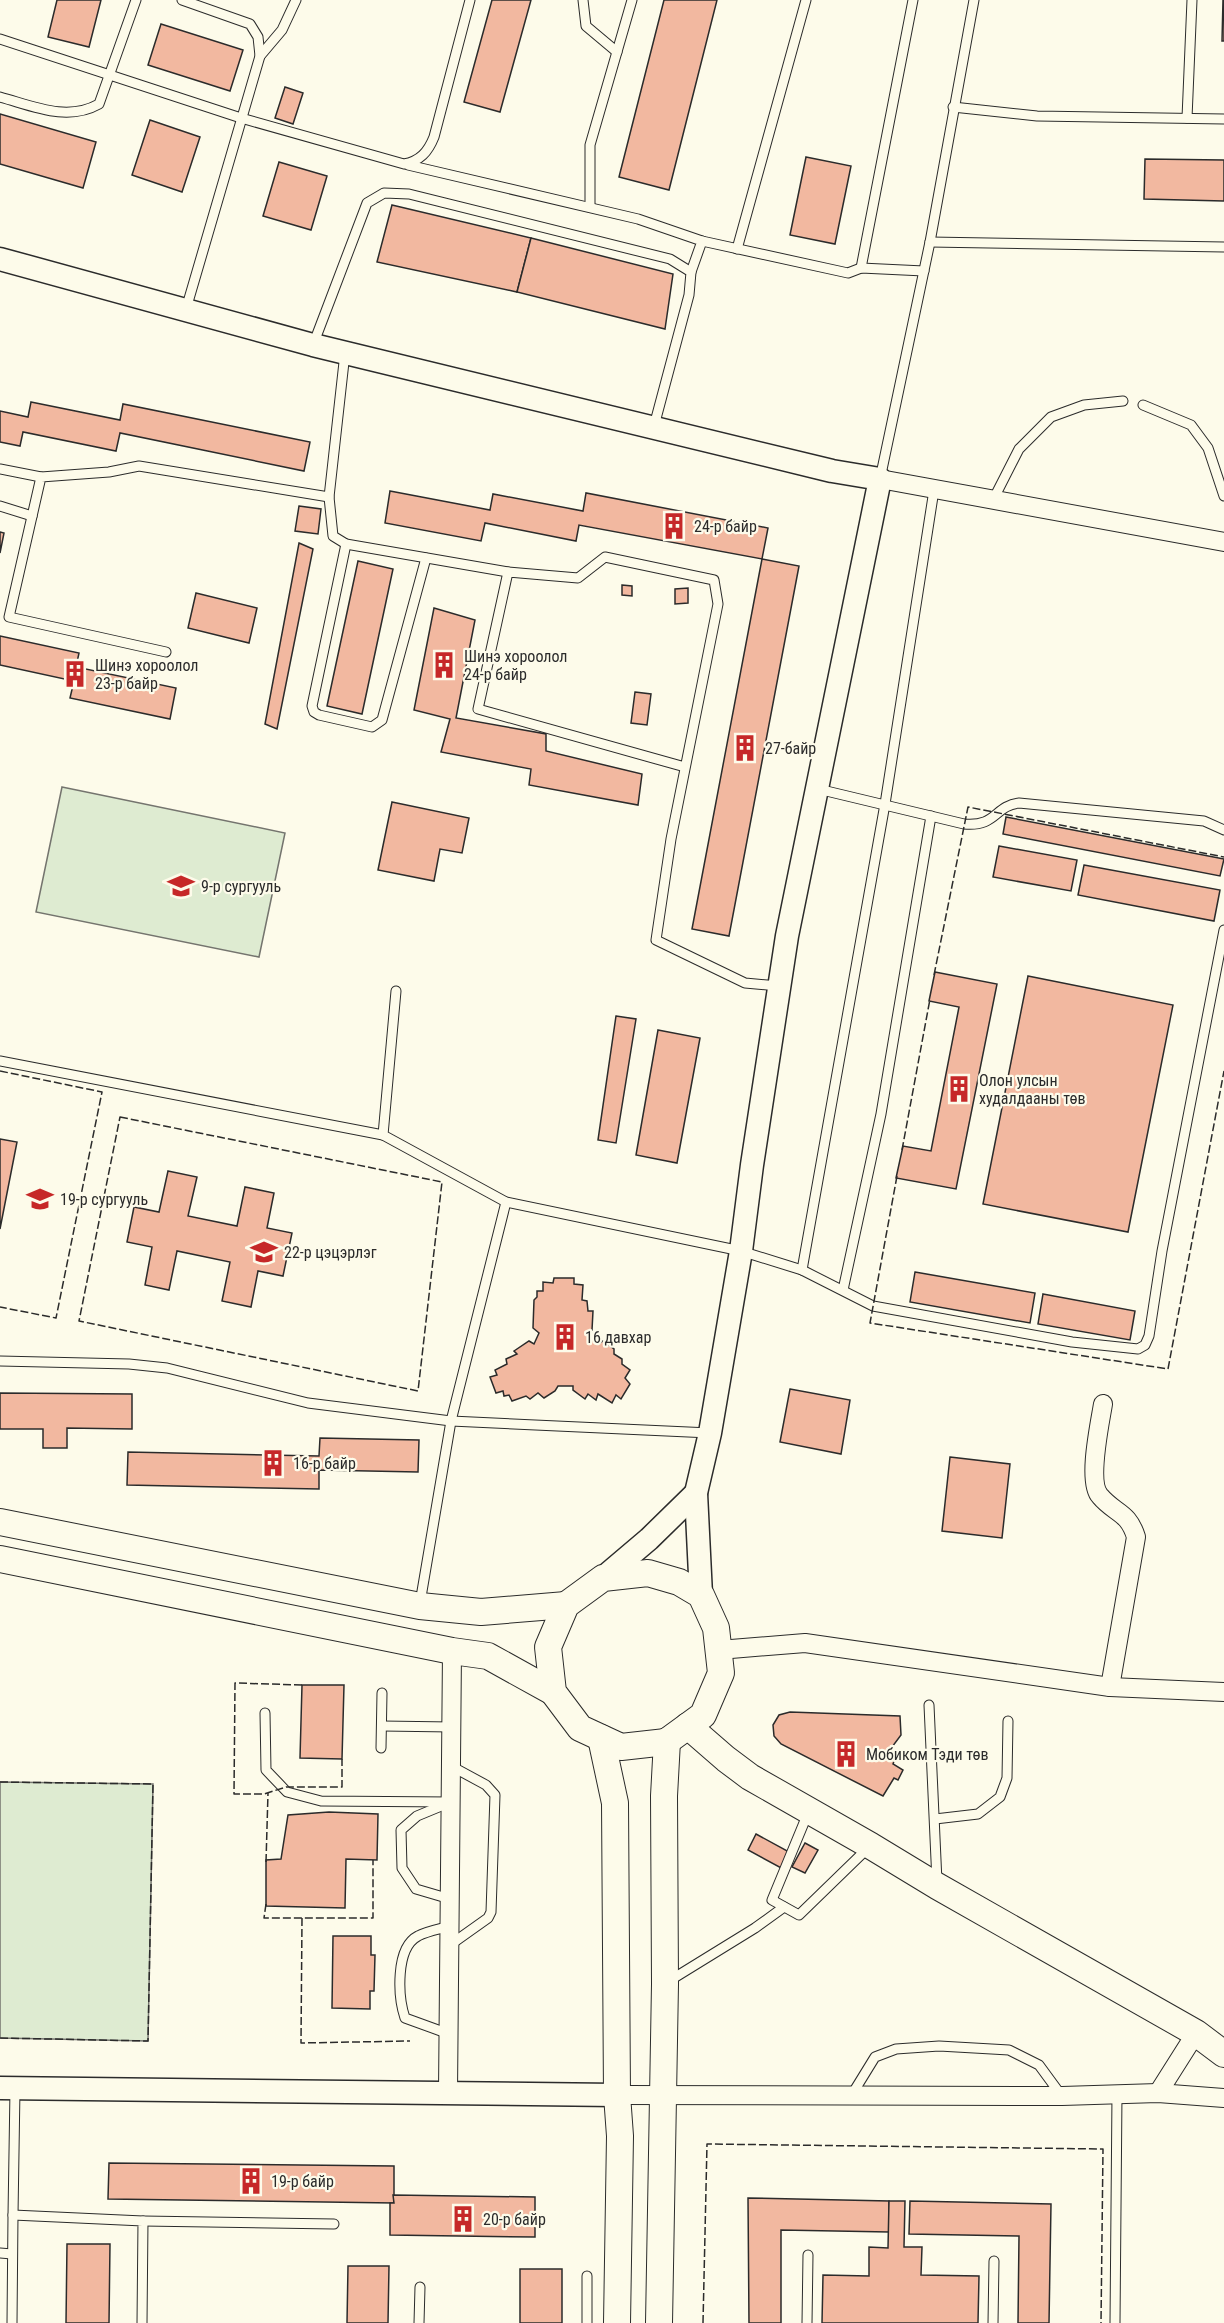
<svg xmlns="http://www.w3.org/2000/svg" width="1224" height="2323" font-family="'Roboto Condensed',sans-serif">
<rect width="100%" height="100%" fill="#fdfbea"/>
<g fill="#deebd1" stroke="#74746e" stroke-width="1.5">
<path d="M 62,787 L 285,833 L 259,957 L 36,912 Z"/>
<path d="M 0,1782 L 153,1784 L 148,2041 L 0,2038 Z"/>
</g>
<g fill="#f2b8a0" stroke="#2b2b2b" stroke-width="1.5">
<path d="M 57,0 L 101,0 L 89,47 L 48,37 Z"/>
<path d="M 492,0 L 531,0 L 500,112 L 464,102 Z"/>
<path d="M 664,0 L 717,0 L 669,190 L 619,177 Z"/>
<path d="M 1223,0 L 1224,0 L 1224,41 L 1222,41 Z"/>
<path d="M 161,24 L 243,50 L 230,91 L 148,65 Z"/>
<path d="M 285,87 L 303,93 L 293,124 L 275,118 Z"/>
<path d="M 0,114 L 96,142 L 83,188 L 0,164 Z"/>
<path d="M 150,120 L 200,137 L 182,192 L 132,175 Z"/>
<path d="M 806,157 L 851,166 L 835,244 L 790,235 Z"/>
<path d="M 1145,159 L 1224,160 L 1224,201 L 1144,199 Z"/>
<path d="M 279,162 L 327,176 L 311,230 L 263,216 Z"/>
<path d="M 392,205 L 531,238 L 517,292 L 377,262 Z"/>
<path d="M 531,238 L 673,274 L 665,329 L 517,292 Z"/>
<path d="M 31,402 L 120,420 L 123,404 L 310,442 L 304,471 L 120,433 L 116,451 L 23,432 L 20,446 L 0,442 L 0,411 L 28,417 Z"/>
<path d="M 390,491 L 490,510 L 493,494 L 583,511 L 586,493 L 768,528 L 762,559 L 579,525 L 576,541 L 485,523 L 481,541 L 385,523 Z"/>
<path d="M 299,506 L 321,509 L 318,534 L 295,531 Z"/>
<path d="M 0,532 L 4,533 L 0,553 Z"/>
<path d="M 299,543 L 313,549 L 277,729 L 265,724 Z"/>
<path d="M 762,559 L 799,566 L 729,936 L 692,929 Z"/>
<path d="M 358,561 L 393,569 L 362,714 L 327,706 Z"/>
<path d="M 622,585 L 632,586 L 632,596 L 622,595 Z"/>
<path d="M 688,588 L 688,603 L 675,604 L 675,589 Z"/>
<path d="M 196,593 L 257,608 L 249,643 L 188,628 Z"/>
<path d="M 434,608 L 475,620 L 456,718 L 546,734 L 546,751 L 642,774 L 638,805 L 529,785 L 531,769 L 441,752 L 450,719 L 414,710 Z"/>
<path d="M 0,636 L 79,653 L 76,667 L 176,688 L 170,719 L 70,698 L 74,681 L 0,665 Z"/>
<path d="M 635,692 L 651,694 L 647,725 L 631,723 Z"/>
<path d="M 392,802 L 469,818 L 462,853 L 440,849 L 434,881 L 378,870 Z"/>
<path d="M 1006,817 L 1224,859 L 1220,876 L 1003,834 Z"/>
<path d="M 999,846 L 1077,860 L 1071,891 L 993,877 Z"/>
<path d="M 1084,865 L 1220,890 L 1214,921 L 1078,895 Z"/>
<path d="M 935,972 L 997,984 L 956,1189 L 896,1178 L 903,1146 L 931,1151 L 959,1007 L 929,1001 Z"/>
<path d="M 1028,976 L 1173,1005 L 1128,1232 L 983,1204 Z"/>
<path d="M 616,1016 L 636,1019 L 616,1143 L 598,1140 Z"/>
<path d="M 658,1030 L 700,1038 L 677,1163 L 636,1155 Z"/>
<path d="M 0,1139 L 17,1142 L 0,1229 Z"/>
<path d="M 168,1171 L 197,1177 L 188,1216 L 237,1226 L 245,1187 L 274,1193 L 267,1228 L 292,1233 L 283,1276 L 258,1271 L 251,1307 L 222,1301 L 230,1262 L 177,1251 L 169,1290 L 145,1285 L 152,1247 L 127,1242 L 134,1207 L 159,1212 Z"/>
<path d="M 915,1272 L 1035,1293 L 1030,1323 L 910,1302 Z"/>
<path d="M 554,1278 L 574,1278 L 574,1284 L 583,1285 L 582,1300 L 587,1301 L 588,1311 L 593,1311 L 592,1330 L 588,1333 L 598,1344 L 603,1341 L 614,1349 L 614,1354 L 622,1359 L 622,1364 L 630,1370 L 625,1378 L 630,1384 L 621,1399 L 616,1395 L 612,1403 L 598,1394 L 596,1400 L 588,1394 L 585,1399 L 573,1390 L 573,1386 L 558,1386 L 555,1391 L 544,1398 L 538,1393 L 530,1399 L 526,1396 L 512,1401 L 509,1395 L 504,1396 L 503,1391 L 496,1393 L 490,1377 L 497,1375 L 495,1370 L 507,1364 L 506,1359 L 517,1354 L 514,1351 L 529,1341 L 534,1344 L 539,1333 L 533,1328 L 534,1300 L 537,1297 L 537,1291 L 543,1291 L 543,1282 L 553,1283 Z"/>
<path d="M 1043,1294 L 1135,1311 L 1130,1340 L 1038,1324 Z"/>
<path d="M 790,1389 L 850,1400 L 841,1454 L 780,1442 Z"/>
<path d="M 0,1393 L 132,1394 L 132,1429 L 67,1428 L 67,1448 L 43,1448 L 43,1429 L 0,1429 Z"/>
<path d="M 320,1438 L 419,1440 L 418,1472 L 319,1470 L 319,1489 L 127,1485 L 128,1452 L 319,1456 Z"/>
<path d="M 950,1457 L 1010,1464 L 1002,1538 L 942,1531 Z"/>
<path d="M 302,1685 L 344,1685 L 342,1759 L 300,1758 Z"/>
<path d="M 790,1712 L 900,1716 L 901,1735 L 889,1751 L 896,1756 L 893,1764 L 903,1770 L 898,1780 L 894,1778 L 883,1796 L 781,1744 L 774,1736 L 773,1725 L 779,1715 Z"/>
<path d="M 329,1812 L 378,1814 L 377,1860 L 346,1859 L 345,1908 L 266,1906 L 266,1860 L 281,1859 L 288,1815 Z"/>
<path d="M 756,1834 L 791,1853 L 783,1869 L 748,1850 Z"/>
<path d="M 805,1843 L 818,1850 L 805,1873 L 792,1867 Z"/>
<path d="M 333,1936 L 371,1936 L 371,1955 L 375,1955 L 374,1991 L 370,1991 L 370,2009 L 332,2008 Z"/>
<path d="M 109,2163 L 394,2166 L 394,2203 L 108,2199 Z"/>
<path d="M 393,2195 L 535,2197 L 535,2237 L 390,2235 L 390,2203 L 394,2203 Z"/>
<path d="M 748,2198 L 889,2201 L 889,2232 L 781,2230 L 781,2323 L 749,2323 Z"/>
<path d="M 889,2201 L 905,2201 L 904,2247 L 922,2247 L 921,2275 L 979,2276 L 978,2323 L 822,2323 L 823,2275 L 869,2276 L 869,2247 L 888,2248 Z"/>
<path d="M 910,2201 L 1051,2204 L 1049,2323 L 1018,2323 L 1019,2236 L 909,2234 Z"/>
<path d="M 67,2244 L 110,2244 L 109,2323 L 66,2323 Z"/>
<path d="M 348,2266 L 389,2266 L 388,2323 L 347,2323 Z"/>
<rect x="520" y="2269" width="42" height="54"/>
</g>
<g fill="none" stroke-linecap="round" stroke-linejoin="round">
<defs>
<g id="service">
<path d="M 182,0 L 250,24 L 258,37 L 260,56 L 186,309"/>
<path d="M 583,0 L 586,26 L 617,52"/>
<path d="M 0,39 L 241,118 L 404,164 C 420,161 428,152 434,137 L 470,0"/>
<path d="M 260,56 L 282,30 L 296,0"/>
<path d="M 0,97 C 33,106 67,122 99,104 L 136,0"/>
<path d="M 953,107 L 1037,116 L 1224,119"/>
<path d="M 1187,118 L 1192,0"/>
<path d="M 408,165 L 638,219 L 702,241 L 691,272"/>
<path d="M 590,207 L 590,145 L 632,0"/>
<path d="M 702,241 L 848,273 L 861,268 L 924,271"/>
<path d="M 930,242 L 1224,247"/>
<path d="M 737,249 L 806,0"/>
<path d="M 861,268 L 913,0"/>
<path d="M 313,345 L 367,203 L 384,193 L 409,194 L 670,259 L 691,272 L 689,295 L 654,426"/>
<path d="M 345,353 L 329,497 L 333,536 L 346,544 L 508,572"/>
<path d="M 1143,405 L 1191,425 L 1208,448 L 1224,496"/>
<path d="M 0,469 L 41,477"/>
<path d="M 880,479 L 930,242 L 974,0"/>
<path d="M 993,500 L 1019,449 L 1051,417 L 1084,405 L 1123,401"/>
<path d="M 0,506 L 32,516"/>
<path d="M 346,544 L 312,706 L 314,712 L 319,715 L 372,727 L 382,720 L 426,558"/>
<path d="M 166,652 L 9,617 L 41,477 L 109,472 L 139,466 L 329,497"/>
<path d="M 685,767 L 478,709 L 508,572 L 578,578 L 605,557 L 714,580 L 718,604 L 671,839 L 656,940 L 745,983 L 778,986"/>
<path d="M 818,789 L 964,824 C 997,827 994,806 1019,803 L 1204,821 L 1224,830"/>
<path d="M 396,991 L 383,1135 L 506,1202 L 741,1251 L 802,1270 L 873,1306 L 1072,1342 L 1138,1349 L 1145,1345 L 1149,1336 L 1162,1251 L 1224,930"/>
<path d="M 0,1061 L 383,1135"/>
<path d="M 802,1270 L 885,804 L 934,490"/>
<path d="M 843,1290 L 881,1114 L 931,816"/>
<path d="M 0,1361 L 129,1364 L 167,1368 L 308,1403 L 451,1421 L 710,1433"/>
<path d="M 420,1603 L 451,1421 L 506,1202"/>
<path d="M 929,1705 L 937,1882"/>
<path d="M 265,1713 L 266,1770 L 287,1792 L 321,1801 L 451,1802"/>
<path d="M 382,1726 L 452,1727"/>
<path d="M 381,1748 L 382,1693"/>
<path d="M 446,1804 L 417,1816 L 401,1830 L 402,1868 L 416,1889 L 450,1899"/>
<path d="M 808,1813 L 772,1900 L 799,1915 L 869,1847"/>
<path d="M 935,1819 L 978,1814 L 1000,1797 L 1007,1778 L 1008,1721"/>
<path d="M 450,1945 L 488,1918 L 491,1912 L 495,1795 L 486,1785 L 451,1766"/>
<path d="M 669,1981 L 755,1928 L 784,1907"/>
<path d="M 449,2034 L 405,2018 C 398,1997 395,1948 418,1936 C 427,1931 440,1929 450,1926"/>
<path d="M 15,2089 L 13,2215 L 143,2221 L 142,2323"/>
<path d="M 851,2096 L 875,2057 L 896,2049 L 939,2046 L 1009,2050 L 1039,2065 L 1061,2095"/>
<path d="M 143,2221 L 334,2224"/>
<path d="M 0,2253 L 12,2254"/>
<path d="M 12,2323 L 13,2215"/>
<path d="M 419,2323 L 420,2287"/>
<path d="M 587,2323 L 587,2276"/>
<path d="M 807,2323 L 808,2255"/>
<path d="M 993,2323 L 994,2261"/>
<path d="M 1115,2323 L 1117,2094"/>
</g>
<g id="minor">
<path d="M 880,479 L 1224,542"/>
<path d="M 1103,1404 C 1100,1423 1087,1482 1100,1496 C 1115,1514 1128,1511 1136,1537 L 1110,1687"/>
<path d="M 719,1650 L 805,1643 L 1110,1687 L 1224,1692"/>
<path d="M 448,2092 L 452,1651"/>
<path d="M 1158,2093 L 1196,2033"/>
<path d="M 617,2095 L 1062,2096 L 1158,2093 L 1224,2098"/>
</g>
<g id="tertiary">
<path d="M 0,259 L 313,345 L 832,471 L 880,479 L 787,936 L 752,1165 L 741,1251 L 710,1433 L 696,1493 L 701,1595"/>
<path d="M 603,1578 L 649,1539 L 696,1493"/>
<path d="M 0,2088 L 617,2095"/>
</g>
<g id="secondary">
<path d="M 0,1522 L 420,1606 L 481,1612 L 566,1605"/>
<path d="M 0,1559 L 452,1651 L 488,1656 L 553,1692"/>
<path d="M 648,1573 L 679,1582 L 701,1595 L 716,1628 L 721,1673 L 703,1715 L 666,1742 L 621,1747 L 580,1728 L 553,1692 L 548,1647 L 566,1605 L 603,1578 Z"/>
<path d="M 688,1726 L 726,1759 L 750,1777 L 871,1846 L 937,1886 L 1196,2033 L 1224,2054"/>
<path d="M 601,1738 L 615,1803 L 617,2095 L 620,2136 L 617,2323"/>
<path d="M 659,2323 L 665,1984 L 664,1796 L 667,1741"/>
</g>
</defs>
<use href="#service" stroke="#2b2b2b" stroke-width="11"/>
<use href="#minor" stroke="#2b2b2b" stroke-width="20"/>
<use href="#tertiary" stroke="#2b2b2b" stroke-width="25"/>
<use href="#secondary" stroke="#2b2b2b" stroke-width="28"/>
<use href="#service" stroke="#fdfbea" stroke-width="9"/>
<use href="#minor" stroke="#fdfbea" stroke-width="18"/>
<use href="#tertiary" stroke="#fdfbea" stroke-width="22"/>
<use href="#secondary" stroke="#fdfbea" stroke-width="26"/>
<g stroke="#2b2b2b" stroke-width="1.5" stroke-dasharray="8 3" stroke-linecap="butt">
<path d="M 934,975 L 968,807 L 1224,857"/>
<path d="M 0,1071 L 102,1092 L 56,1318 L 0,1307"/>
<path d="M 120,1117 L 442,1182 L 418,1391 L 79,1321 Z"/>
<path d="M 902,1150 L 930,999"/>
<path d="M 897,1176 L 870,1323 L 1168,1369 L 1224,1071"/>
<path d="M 302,1685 L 235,1683 L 234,1794 L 264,1794 L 286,1787 L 342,1787 L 342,1759"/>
<path d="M 0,1782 L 153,1784 L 148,2041 L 0,2038"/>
<path d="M 266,1862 L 268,1793"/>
<path d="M 266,1904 L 264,1918 L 373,1918 L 373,1860"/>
<path d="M 302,1918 L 301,2043 L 410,2041"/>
<path d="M 703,2323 L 707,2144 L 1103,2149 L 1101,2323"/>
</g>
</g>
<defs>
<symbol id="building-bare" viewBox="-9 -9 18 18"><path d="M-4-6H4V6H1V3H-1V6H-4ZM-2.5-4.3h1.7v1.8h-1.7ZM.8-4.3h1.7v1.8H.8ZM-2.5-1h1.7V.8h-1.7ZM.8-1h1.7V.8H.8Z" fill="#c62828" stroke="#fdfbea" stroke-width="2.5" paint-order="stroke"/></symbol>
<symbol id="school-bare" viewBox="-9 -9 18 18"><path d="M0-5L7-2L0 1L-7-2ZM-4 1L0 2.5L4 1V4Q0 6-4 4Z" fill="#c62828" stroke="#fdfbea" stroke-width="2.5" paint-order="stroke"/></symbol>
</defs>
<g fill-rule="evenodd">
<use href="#building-bare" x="655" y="507" width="38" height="38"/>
<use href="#building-bare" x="425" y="646" width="38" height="38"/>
<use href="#building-bare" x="56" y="655" width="38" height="38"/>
<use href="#building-bare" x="726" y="729" width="38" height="38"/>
<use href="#school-bare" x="162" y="867" width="38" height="38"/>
<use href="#building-bare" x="940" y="1070" width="38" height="38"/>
<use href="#school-bare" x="21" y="1180" width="38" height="38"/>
<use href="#school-bare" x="245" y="1233" width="38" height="38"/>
<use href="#building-bare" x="546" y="1318" width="38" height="38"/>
<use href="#building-bare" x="254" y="1444" width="38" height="38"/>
<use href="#building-bare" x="827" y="1735" width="38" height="38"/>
<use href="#building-bare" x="232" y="2162" width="38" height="38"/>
<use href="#building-bare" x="444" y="2200" width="38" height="38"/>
</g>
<g text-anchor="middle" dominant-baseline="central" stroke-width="4.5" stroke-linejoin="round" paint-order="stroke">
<g font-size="16" fill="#2b2b2b" stroke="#fdfbea" text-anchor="start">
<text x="694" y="526">24-р байр</text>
<text x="464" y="656">Шинэ хороолол<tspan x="464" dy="18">24-р байр</tspan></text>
<text x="95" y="665">Шинэ хороолол<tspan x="95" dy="18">23-р байр</tspan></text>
<text x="765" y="748">27-байр</text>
<text x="201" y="886">9-р сургууль</text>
<text x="979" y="1080">Олон улсын<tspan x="979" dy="18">худалдааны төв</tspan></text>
<text x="60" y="1199">19-р сургууль</text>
<text x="284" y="1252">22-р цэцэрлэг</text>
<text x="585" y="1337">16 давхар</text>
<text x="293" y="1463">16-р байр</text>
<text x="866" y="1754">Мобиком Тэди төв</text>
<text x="271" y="2181">19-р байр</text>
<text x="483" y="2219">20-р байр</text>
</g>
</g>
</svg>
